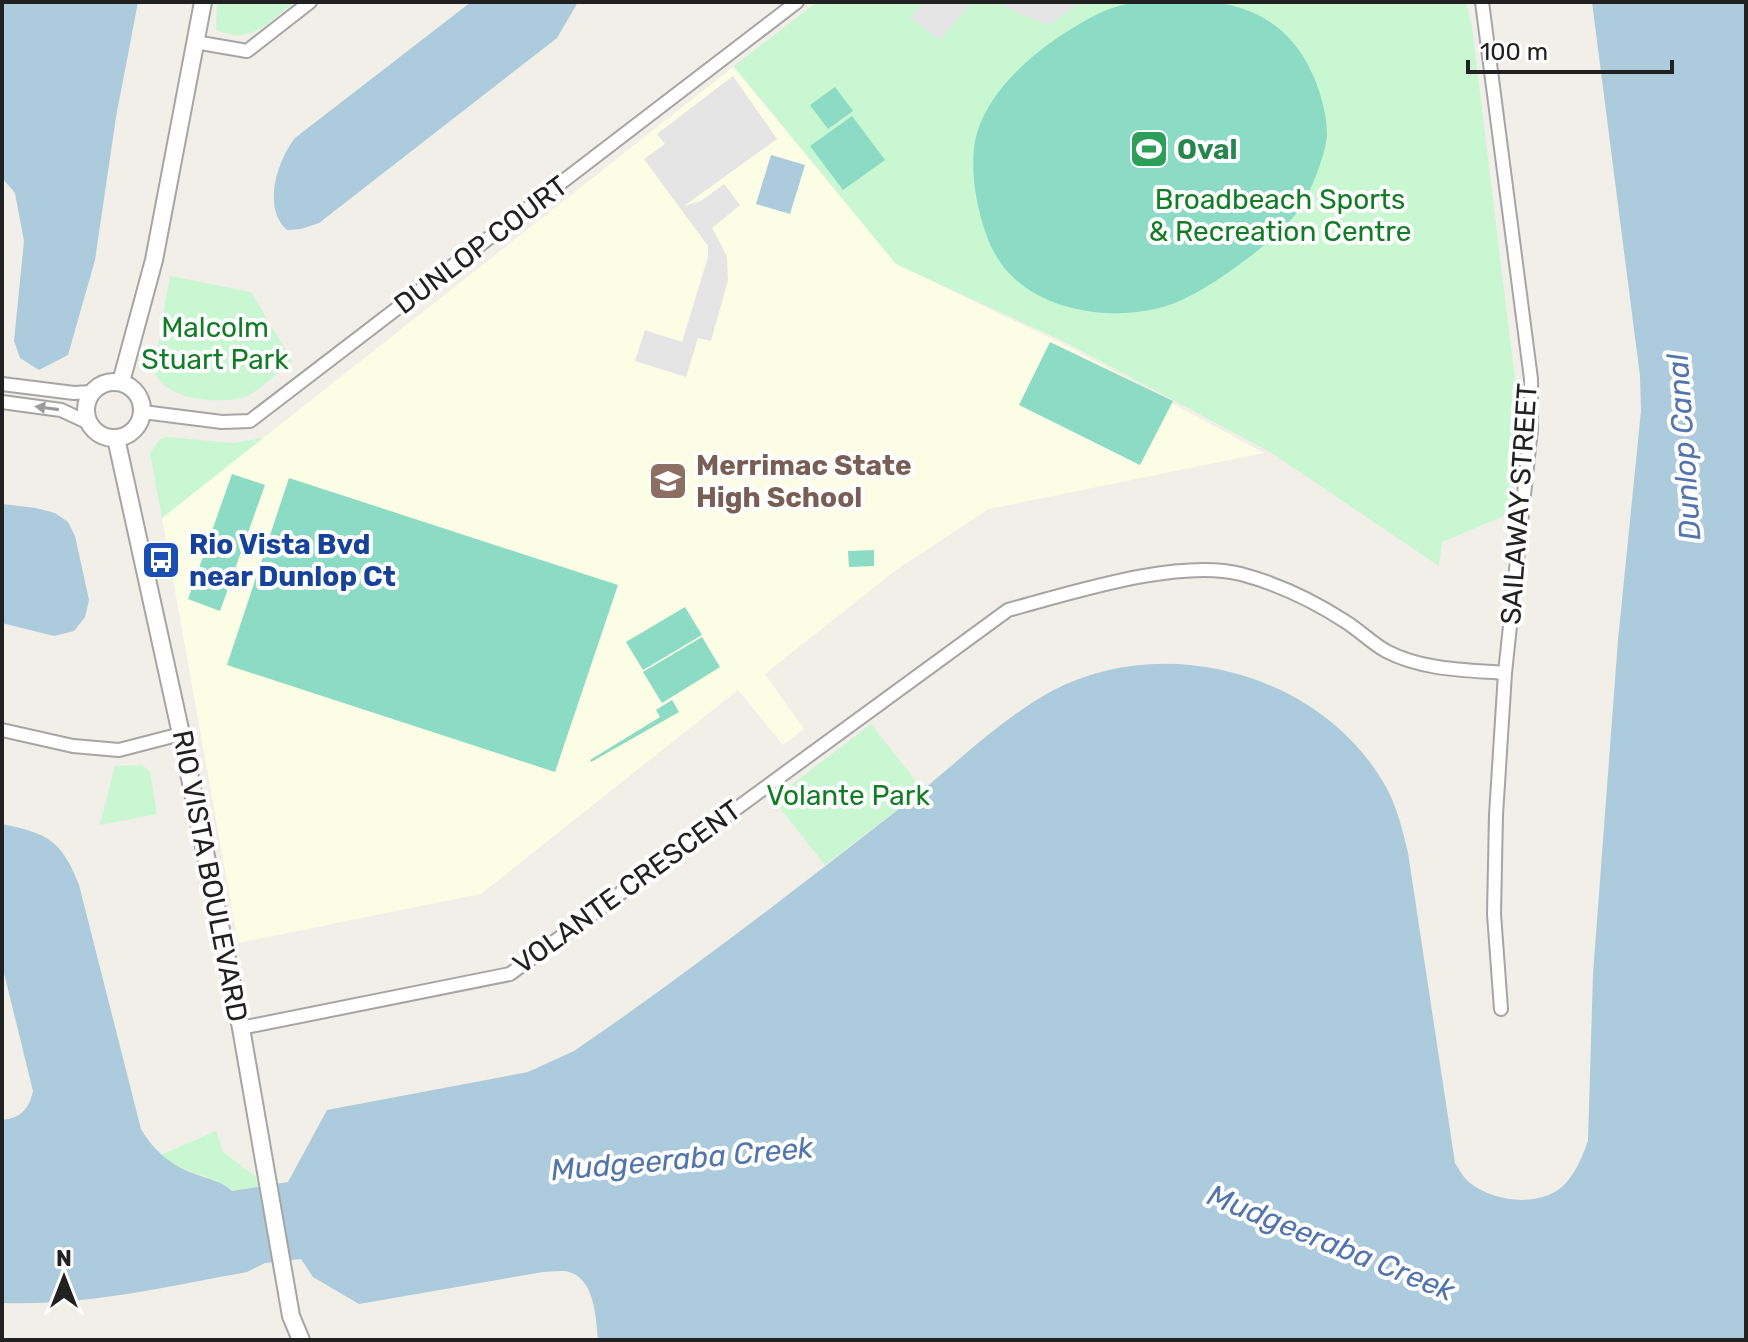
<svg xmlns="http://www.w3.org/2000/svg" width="1748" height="1342" font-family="Rubik,sans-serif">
<rect width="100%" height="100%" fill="#f1efe8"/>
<path fill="#fbfde5" d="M 733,67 L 896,264 L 1065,345 L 1264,453 L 989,509 L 896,570 L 765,674 L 804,729 L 783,745 L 738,690 L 481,894 L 238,943 L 162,518 Z"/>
<g fill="#c9f7d2">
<path d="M 217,2 L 295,2 C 266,23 253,45 216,30 Z"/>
<path d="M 817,2 L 1466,2 L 1472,27 L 1517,396 L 1513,512 L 1442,542 L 1439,566 L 1270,452 L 1065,342 L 896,264 L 734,66 Z"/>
<path d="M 170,276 L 251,292 L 292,361 C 278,372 262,389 247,396 C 222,406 159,400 154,368 Z"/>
<path d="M 166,437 L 234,443 L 263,438 L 162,518 L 150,454 L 159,440 Z"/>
<path d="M 871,724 L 923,790 L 825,865 L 773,799 Z"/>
<path d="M 142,765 L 150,772 L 157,814 L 100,825 L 115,766 Z"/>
<path d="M 216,1131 L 223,1152 L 256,1177 L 258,1187 L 232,1191 C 212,1173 181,1174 161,1155 Z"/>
</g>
<g fill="#8bdbc5">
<path d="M 1134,2 C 1164,2 1196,0 1225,4 C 1265,12 1294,34 1311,71 C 1320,90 1327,114 1327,135 C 1326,154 1308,200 1296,214 C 1271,244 1206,293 1169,305 C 1121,321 1054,314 1015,279 C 993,260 984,232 978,205 C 973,184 971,153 977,133 C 993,80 1053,36 1100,13 C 1110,8 1123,5 1134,2 Z"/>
<path d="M 835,87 L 853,111 L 828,129 L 810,105 Z"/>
<path d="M 852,116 L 885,160 L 843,190 L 810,146 Z"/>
<path d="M 1050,342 L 1173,401 L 1140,465 L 1019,405 Z"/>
<path d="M 232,474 L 265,485 L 220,611 L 188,599 Z"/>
<path d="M 289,478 L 618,585 L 555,772 L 227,665 Z"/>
<path d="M 874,550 L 874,566 L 849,567 L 848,551 Z"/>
<path d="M 685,607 L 702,635 L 643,670 L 626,642 Z"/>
<path d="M 702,637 L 720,667 L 662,703 L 643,672 Z"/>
<path d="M 672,700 L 679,712 L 591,762 L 590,760 L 660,717 L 656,710 Z"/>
</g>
<g fill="#e5e5e5">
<path d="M 923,2 L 973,2 L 940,40 L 910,18 Z"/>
<path d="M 998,2 L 1080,2 L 1049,25 L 1018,13 Z"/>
<path d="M 733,76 L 777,139 L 684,206 L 701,201 L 724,184 L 740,205 L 712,228 L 727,256 L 728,280 L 711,341 L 698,338 L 686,377 L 635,361 L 645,330 L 682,342 L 708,257 L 708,246 L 644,159 L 665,144 L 657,134 Z"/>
</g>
<g fill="#accbdc">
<path d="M 2,2 L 138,2 L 116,117 L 95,260 L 68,355 L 39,370 L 20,358 L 14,341 L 24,241 L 15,193 L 2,178 Z"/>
<path d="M 471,2 L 578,2 L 557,38 L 319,223 L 301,229 L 287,230 C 262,208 277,161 295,138 Z"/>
<path d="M 1592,2 L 1746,2 L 1746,1340 L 598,1340 C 596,1319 595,1279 569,1272 C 562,1270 550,1272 543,1272 L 359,1304 L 313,1277 L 301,1259 L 265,1263 L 247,1272 C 164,1287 87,1306 2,1303 L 2,1120 C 21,1118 29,1109 33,1091 L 2,965 L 2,824 C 48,833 62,841 79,885 L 141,1129 C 154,1152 173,1167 198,1175 C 211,1180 221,1181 232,1191 L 288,1182 L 327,1110 L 528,1072 L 574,1051 C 687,974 796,889 904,805 C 952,768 997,721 1052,691 C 1163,632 1316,672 1382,780 C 1396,802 1402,828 1408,853 L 1455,1163 C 1459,1169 1464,1179 1470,1183 C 1494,1202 1540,1208 1564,1185 C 1576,1173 1582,1157 1588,1141 L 1593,974 L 1618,640 L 1641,411 L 1640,376 Z"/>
<path d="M 771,155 L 805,165 L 790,214 L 756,204 Z"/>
<path d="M 2,504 L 36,508 L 55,513 L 68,522 L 75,536 L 89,600 L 85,617 L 74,631 L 54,636 L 2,623 Z"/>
</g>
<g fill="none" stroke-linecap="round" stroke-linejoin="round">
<defs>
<g id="minor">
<path d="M 1482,2 L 1531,379 L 1531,429 L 1505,673 L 1496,815 L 1494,914 L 1501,1009"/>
<path d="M 195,42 L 247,51 L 310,2"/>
<path d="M 2,384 L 74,393 L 91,392"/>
<path d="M 2,402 L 61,410 L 89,423"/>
<path d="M 143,412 L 222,422 L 250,421 L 797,2"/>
<path d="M 2,730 L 73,746 L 119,750 L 181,734"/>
<path d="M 241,1028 L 510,974 L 1008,610 C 1072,593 1178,558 1241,574 C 1278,584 1314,601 1346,622 C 1360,631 1372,643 1386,651 C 1422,670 1465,670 1505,673"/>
</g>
<g id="tertiary">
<circle cx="114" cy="410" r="28"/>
<path d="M 121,382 L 154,260 L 203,2"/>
<path d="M 116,438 L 181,734 L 241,1028 L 291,1316 L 301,1340"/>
</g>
</defs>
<use href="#minor" stroke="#a5a5a5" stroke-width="16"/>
<use href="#tertiary" stroke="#a5a5a5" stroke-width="20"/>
<use href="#minor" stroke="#fff" stroke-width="12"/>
<use href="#tertiary" stroke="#fff" stroke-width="16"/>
</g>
<defs><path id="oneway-solid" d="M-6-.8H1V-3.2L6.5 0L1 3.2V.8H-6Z" transform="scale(2)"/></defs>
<use fill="#9b9b9b" href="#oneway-solid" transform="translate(47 408) rotate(-172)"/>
<defs>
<symbol id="stadium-square" viewBox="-11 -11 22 22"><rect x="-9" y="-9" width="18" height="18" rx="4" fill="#2e9e5b" stroke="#fff"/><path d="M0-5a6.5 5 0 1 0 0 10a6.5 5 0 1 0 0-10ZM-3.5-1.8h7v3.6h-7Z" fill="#fff"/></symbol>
<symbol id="school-square" viewBox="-11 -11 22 22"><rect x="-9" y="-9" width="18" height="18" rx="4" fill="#8d6e63" stroke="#fff"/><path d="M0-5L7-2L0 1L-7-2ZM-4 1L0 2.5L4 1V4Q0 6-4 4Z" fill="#fff"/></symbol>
<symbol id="bus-square" viewBox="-11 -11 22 22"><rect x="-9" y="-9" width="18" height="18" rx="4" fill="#1a4fb4" stroke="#fff"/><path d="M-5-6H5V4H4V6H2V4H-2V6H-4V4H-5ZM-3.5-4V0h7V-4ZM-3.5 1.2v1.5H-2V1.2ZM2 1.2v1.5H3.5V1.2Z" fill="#fff"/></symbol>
</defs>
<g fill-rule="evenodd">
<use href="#stadium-square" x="1127" y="127" width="44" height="44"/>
<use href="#school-square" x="646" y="459" width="44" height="44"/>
<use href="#bus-square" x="139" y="538" width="44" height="44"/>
</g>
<g text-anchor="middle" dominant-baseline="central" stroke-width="8" stroke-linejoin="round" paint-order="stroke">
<g font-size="28" font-weight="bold" fill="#27864d" stroke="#fff" text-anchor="start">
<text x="1177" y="149">Oval</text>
</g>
<g font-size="28" fill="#127c27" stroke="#fff">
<text x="1280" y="199">Broadbeach Sports<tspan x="1280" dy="32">&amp; Recreation Centre</tspan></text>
<text x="215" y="327">Malcolm<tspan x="215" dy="32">Stuart Park</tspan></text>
<text x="848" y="795">Volante Park</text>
</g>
<g font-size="28" fill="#212121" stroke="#fff">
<text transform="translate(481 245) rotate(-37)">DUNLOP COURT</text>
<text transform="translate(1519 504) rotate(-86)">SAILAWAY STREET</text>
<text transform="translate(210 876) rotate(79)">RIO VISTA BOULEVARD</text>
<text transform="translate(627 887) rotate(-36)">VOLANTE CRESCENT</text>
</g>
<g font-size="28" font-weight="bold" fill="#785e54" stroke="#fff" text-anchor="start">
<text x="696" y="465">Merrimac State<tspan x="696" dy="32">High School</tspan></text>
</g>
<g font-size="28" font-weight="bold" fill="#164399" stroke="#fff" text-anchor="start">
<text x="189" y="544">Rio Vista Bvd<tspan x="189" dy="32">near Dunlop Ct</tspan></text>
</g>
<g font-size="30" font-style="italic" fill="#5275ad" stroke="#fff">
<text transform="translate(1684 447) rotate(-94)">Dunlop Canal</text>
<text transform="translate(682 1159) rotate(-5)">Mudgeeraba Creek</text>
<text transform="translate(1331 1243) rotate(22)">Mudgeeraba Creek</text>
</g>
</g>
<rect width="1748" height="1342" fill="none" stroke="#212121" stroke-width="8"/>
<g transform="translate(64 1278)" stroke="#ffffff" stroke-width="6" paint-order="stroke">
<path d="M0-6L14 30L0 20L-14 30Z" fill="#212121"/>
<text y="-12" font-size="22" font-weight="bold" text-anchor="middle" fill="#212121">N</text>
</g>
<path d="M1468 60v12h204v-12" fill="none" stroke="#212121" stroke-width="4"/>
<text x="1480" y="60" font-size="24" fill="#212121" stroke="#ffffff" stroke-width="6" paint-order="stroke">100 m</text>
</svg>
